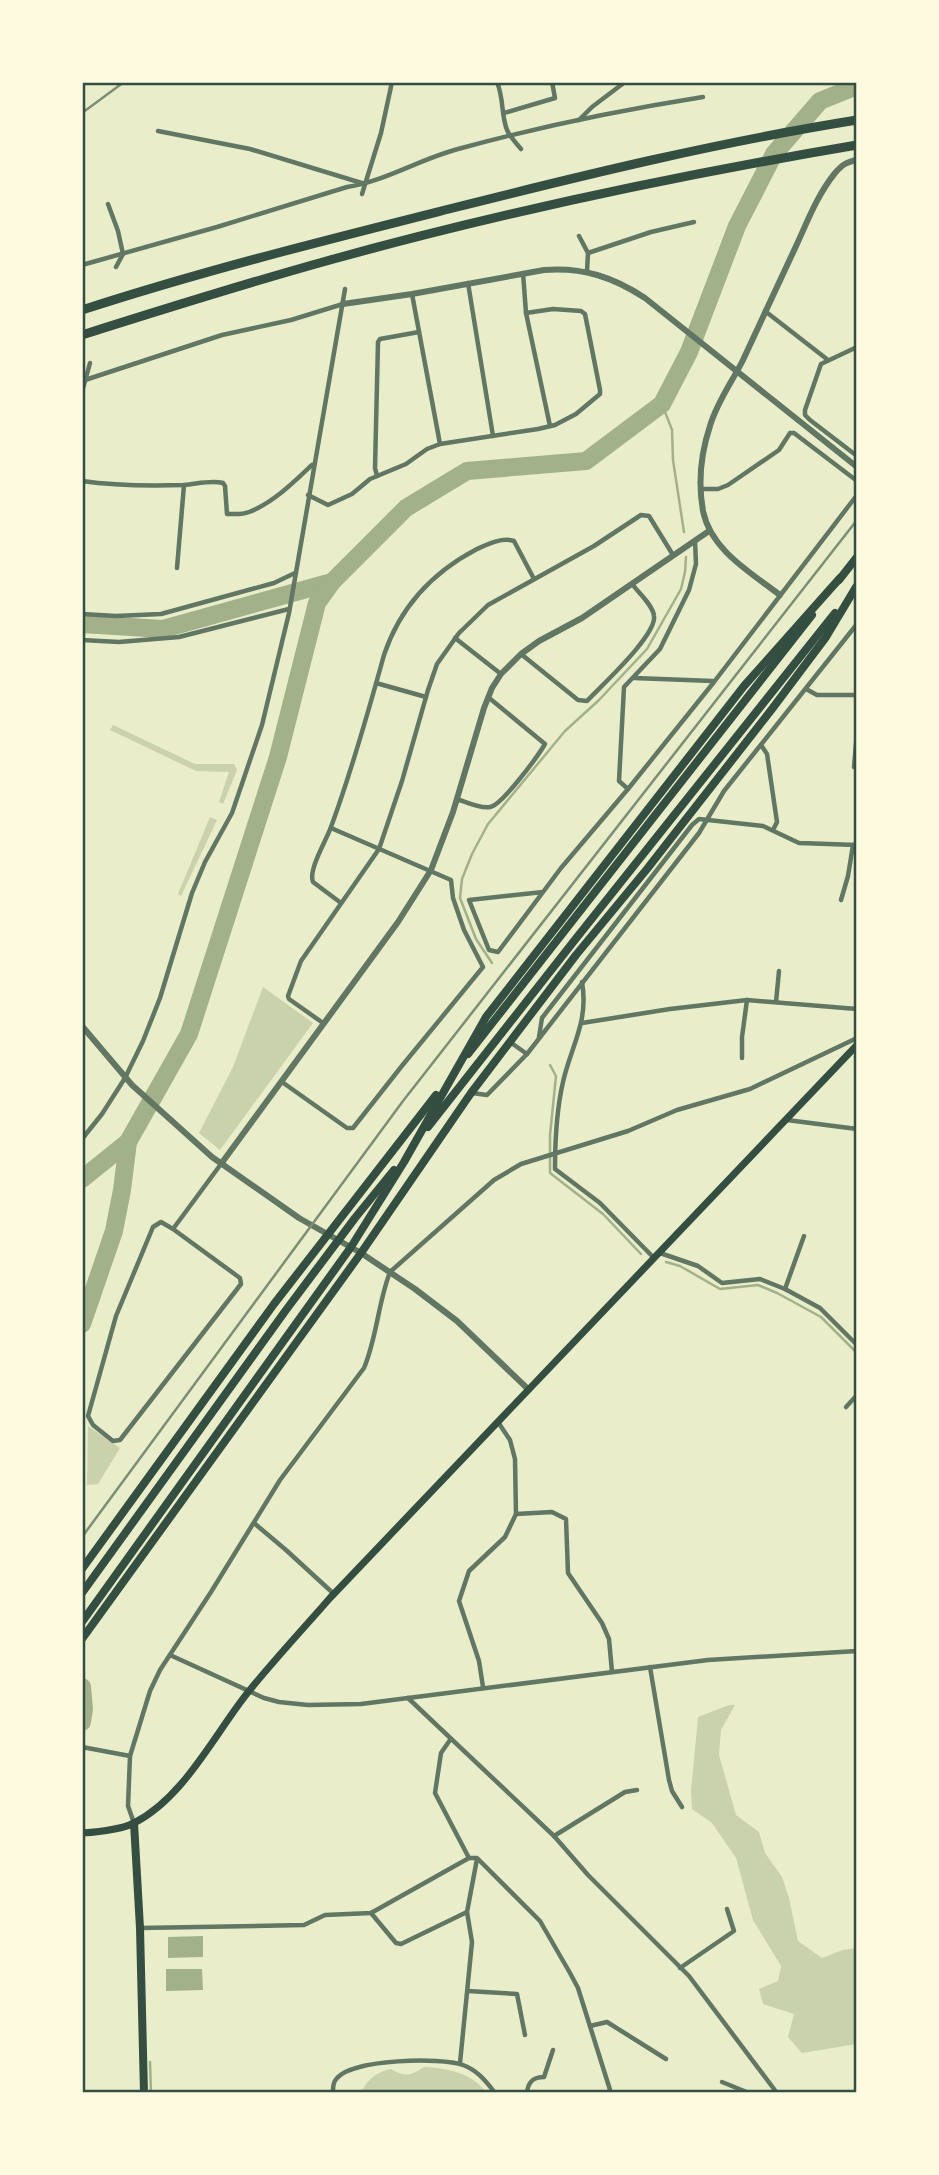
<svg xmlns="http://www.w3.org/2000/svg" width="939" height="2175" font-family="'IBM Plex Serif',serif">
<rect width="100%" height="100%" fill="#e9edc9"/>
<g fill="#cad2ad">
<path d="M 113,725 L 195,764 L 234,764 L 237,770 L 223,804 L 219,802 L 229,772 L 196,771 L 110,730 Z"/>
<path d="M 210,817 L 217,820 L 181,896 L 178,894 Z"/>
<path d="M 263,987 L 313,1023 L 220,1150 L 199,1133 L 233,1067 Z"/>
<path d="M 88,1426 L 120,1448 L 98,1484 L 87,1485 Z"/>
<path d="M 729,1705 L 735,1705 L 721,1730 L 719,1755 L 736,1815 L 759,1832 L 765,1853 L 782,1877 L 789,1898 L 798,1941 L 822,1958 L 843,1950 L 857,1948 L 857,2044 L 802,2053 L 788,2037 L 794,2014 L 763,2004 L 759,1989 L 778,1981 L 781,1966 L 753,1920 L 736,1858 L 712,1823 L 692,1809 L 691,1791 L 698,1717 Z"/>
<path d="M 424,2067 C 448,2068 472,2073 487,2093 L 361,2093 C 367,2079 377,2072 391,2069 C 404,2077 411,2076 424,2067 Z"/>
</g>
<g fill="#a3b18a">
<path d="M 203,1936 L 203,1957 L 168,1958 L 168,1937 Z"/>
<path d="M 166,1969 L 202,1969 L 203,1990 L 166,1991 Z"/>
</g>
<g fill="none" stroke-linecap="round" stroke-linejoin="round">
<g stroke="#a3b18a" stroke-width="2.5">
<path d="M 662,404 L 672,430 L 673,460 L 684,532"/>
<path d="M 492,963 L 476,939 L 460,898 L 462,879 L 472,854 L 488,824 L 565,731 L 599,700 L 647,649 L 681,589 L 685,572 L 686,557"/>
<path d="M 550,1065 L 556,1076 L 550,1135 L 550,1173 L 603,1214 L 641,1254"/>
<path d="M 666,1262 L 680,1266 L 720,1289 L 758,1285 L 777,1293 L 821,1317 L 857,1353"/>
<path d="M 150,2062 L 151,2093"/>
</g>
<g stroke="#a3b18a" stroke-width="18">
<path d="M 82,624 L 163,629 L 332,582"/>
<path d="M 82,1179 L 128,1142"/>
<path d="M 82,1324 L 114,1231 L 122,1190 L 128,1142 L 189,1034 L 278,757 L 317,603 L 332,582 L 406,508 L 467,471 L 586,461 L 662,404 L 689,352 L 737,226 L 774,154 L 820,101 L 857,86"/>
<path d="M 82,1687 L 84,1709 L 82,1722"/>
</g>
<g stroke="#617663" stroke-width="4.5">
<path d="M 497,82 C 504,99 501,115 507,130 C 510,137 516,143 521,149"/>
<path d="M 504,113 L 555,98 L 552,82"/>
<path d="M 579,120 L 592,107 L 625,82"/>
<path d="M 158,131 L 250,149 L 365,184"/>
<path d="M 362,194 L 381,133 L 392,82"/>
<path d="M 108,204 L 118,231 L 123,254 L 116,267"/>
<path d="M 579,236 L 588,253 L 587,271"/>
<path d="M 588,253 L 651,232 L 694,222"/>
<path d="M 82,265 L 217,227 L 347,187 C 386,181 420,159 458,149 C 538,127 621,110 703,97"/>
<path d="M 523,273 L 526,313 L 550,426"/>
<path d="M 468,283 L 493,436"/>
<path d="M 412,294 L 440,444"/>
<path d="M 765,311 L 828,360"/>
<path d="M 857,347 L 821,364 L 805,410 L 805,415 L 810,420 L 857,456"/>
<path d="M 82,381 L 222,335 L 291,320 L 343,304"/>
<path d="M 82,392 L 90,363"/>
<path d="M 377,476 L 375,468 L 378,342 L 380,339 L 419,332"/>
<path d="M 82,481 C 116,486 150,486 184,485 C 197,484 211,480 223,483 L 225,486 L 227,514 C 234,514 242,515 249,512 C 273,503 294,482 312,465"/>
<path d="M 701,489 L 718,489 L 728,485 L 779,450 L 790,433 L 794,433 L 857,481"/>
<path d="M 308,495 L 328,505 L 352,494 L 370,479 L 406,464 L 427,449 L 440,444 L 538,429 L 555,425 L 576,414 L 600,394 L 600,390 L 585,314 L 581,311 L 553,309 L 526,313"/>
<path d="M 177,568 L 184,485"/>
<path d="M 82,614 L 116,616 L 161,614 L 274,583 L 295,573"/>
<path d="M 455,638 L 501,674"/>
<path d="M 82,640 L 119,642 L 179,637 L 289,609"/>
<path d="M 521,654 L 578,700 L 587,701 C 601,686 657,635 654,616 C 653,605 638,592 632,584"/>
<path d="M 634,678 L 713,681"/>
<path d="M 376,683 L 426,697"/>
<path d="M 806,689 L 817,695 L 857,695"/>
<path d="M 761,745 L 767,754 L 777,822 L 773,830"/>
<path d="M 854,767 L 857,732"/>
<path d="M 628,789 L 619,781 L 624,687 L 660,649 L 689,590 L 696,564 L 695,540"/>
<path d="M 457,799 C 466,802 480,809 490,807 C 502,805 538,756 545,744 L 488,697"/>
<path d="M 543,892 L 469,900 L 489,950 L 498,952 L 561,868 L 628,789 L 714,682 L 857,495"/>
<path d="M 841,900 L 848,876 L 853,845"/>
<path d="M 341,903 L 313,882 C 308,870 326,841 331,827 C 352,770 368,713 384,655 C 400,607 433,572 477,549 C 488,544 502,537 514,541 L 534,579"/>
<path d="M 582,982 C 589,1022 571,1046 563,1082 C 557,1108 555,1142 555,1169 L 600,1203 L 653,1257"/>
<path d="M 776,1002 L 779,971"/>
<path d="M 323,1023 L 289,999 L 288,996 L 301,961 L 379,849 L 402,781 L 428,690 L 437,664 L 459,633 L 488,605 L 594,546 L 641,515 L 649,516 L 673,555"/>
<path d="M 582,1023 L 670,1009 L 747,1000 L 857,1009"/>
<path d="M 539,1037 L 542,1018 L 692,825 L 699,819 L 763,826 L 799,843 L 857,845"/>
<path d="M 510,1042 L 527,1054"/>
<path d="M 742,1058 L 742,1037 L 747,1000"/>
<path d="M 282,1082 L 347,1128 L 353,1128 L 401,1067 L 483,967 L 464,930 L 453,898 L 451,880 L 331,828"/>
<path d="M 472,1093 L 487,1095 L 527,1054 L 699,833 L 724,791 L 857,624"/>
<path d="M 787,1120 L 857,1129"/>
<path d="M 82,1139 L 102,1114 L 125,1078 L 143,1041 L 160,998 L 192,893 L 205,862 L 232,813 L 262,725 L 289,613 L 345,289"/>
<path d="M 173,1229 L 161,1222 L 153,1227 L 116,1316 L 88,1416 L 93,1425 L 113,1441 L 120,1440 L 241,1284 L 240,1278 L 173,1229 L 221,1164"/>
<path d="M 660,1253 L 698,1266 L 722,1283 L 760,1279 L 785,1289 L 820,1308 L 857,1345"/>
<path d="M 785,1289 L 804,1236"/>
<path d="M 846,1407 L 857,1395"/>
<path d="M 516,1514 L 552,1512 L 566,1519 L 568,1573 L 602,1623 L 609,1639 L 612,1672"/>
<path d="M 254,1523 L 286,1550 L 334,1594"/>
<path d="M 170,1655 L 264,1698 L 279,1702 L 308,1705 L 361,1704 L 708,1660 L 857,1651"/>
<path d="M 650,1667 L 669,1780 L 672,1791 L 682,1807"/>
<path d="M 483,1687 L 479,1661 L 459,1601 L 469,1571 L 505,1537 L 516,1514 L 515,1459 L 510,1440 L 498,1422"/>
<path d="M 408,1698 L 554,1836 L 588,1875 L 689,1976 L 777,2093"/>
<path d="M 450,1740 L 441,1753 L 435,1793 L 469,1858 L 477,1858 L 540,1921 L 570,1973 L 578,1988 L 611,2093"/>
<path d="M 82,1747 L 130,1756"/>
<path d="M 134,1823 L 128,1806 L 130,1756 L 150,1691 L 160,1670 L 211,1592 L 280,1480 L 364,1368 C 377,1337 378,1303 390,1272 L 494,1180 L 521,1164 L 628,1131 L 677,1110 L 750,1089 L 857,1038"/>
<path d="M 554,1836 L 625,1792 L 637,1790"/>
<path d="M 371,1913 L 396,1943 L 401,1944 L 467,1912"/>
<path d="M 140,1928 L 304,1925 L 325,1915 L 371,1913 L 469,1858"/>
<path d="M 680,1968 L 734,1931 L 727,1909"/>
<path d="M 468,1991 L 517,1994 L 525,2035"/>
<path d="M 590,2026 L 607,2022 L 666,2059"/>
<path d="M 460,2063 L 472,1942 L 467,1912 L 477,1859"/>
<path d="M 722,2082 L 749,2093"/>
<path d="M 333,2093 C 333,2087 333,2082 337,2078 C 353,2059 441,2057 463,2065 C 477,2070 486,2081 495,2093"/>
<path d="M 527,2093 C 528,2082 533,2077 544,2077 L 553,2050"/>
</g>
<g stroke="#617663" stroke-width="6">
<path d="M 343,304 L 412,294 L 544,270 C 583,267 613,277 645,298 L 857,467"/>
<path d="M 780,595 C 750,572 711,550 703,511 C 698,483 701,453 710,426 C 717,402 732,382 743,360 C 761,321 779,282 797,244 C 808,220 818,194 835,173 C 842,165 846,162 857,160"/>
<path d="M 82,1026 L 132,1085 L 212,1157 L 299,1218 L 361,1253 L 415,1289 L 457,1321 L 528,1389"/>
<path d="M 221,1164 L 398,922 L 431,870 L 453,812 L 484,708 L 492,688 L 501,674 L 521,654 L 539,641 L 582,618 L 709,531"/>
</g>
<path stroke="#344e41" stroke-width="7" d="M 82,1833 C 98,1832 120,1830 134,1823 C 184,1798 215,1733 249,1691 C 275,1659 303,1629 330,1598 L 857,1045"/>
<path stroke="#344e41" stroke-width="8" d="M 134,1823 L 140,1928 L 144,2093"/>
<g stroke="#344e41" stroke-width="8">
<path d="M 839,580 L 857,557"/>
<path d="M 468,1054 L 812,615"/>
<path d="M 428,1127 L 574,941 L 835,613"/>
<path d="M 82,1569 L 274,1304 L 436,1095"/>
<path d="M 82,1593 L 286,1310 L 355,1218 L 394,1170"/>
<path d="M 82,1622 L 351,1247 L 404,1162 L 486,1017 L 744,686 L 840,578"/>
<path d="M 82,1639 L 361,1253 L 471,1093 L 576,955 L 647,869 L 772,709 L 826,637 L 856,587"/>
</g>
<g stroke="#344e41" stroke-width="9">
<path d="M 82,310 C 202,271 326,240 449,209 C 584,175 719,142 857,120"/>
<path d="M 82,335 C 164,309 247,283 330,260 C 503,212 680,175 857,145"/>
</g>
<g stroke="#7c8e77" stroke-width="2.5">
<path d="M 82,113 L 124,82"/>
<path d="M 82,1537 L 403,1101 L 857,520"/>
</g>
</g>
<rect width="939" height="2175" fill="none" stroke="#fefae0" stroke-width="168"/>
<rect x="84" y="84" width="771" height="2007" fill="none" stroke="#344e41" stroke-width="2.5"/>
</svg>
